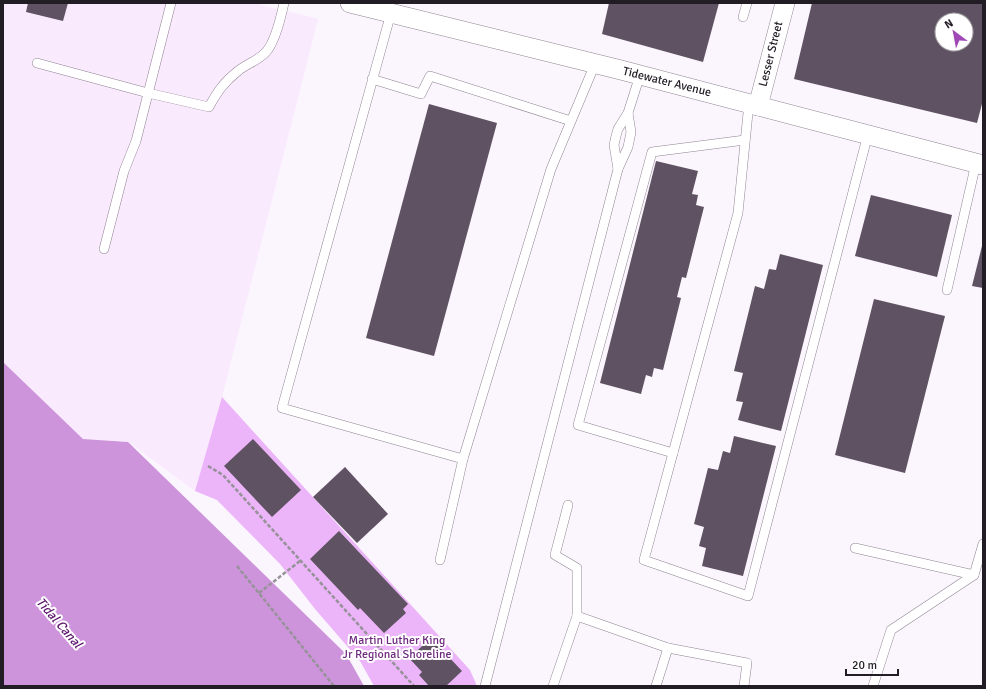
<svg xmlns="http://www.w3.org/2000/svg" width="986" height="689" font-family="Signika,sans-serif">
<rect width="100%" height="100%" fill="#fbf5fd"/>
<path fill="#faeafe" d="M 3,3 L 254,3 L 318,19 L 222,397 L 195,491 L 128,442 L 83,439 L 3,362 Z"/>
<path fill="#ecb5f9" d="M 222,397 L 470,670 L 477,686 L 374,686 L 360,661 L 315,609 L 280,564 L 217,500 L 195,491 Z"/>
<path fill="#cd94db" d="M 3,362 L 83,439 L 128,442 L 346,654 L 364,686 L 3,686 Z"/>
<g fill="#5f5262" fill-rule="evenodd">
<path d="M 28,3 L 68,3 L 63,21 L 26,12 Z"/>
<path d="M 609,3 L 719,3 L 703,62 L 602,34 Z"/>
<path d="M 812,3 L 983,3 L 983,100 L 977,123 L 794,79 ZM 942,20 L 966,20 L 966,44 L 942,44 Z"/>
<path d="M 429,104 L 497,123 L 434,356 L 366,338 Z"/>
<path d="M 656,161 L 698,171 L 692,194 L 698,195 L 696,205 L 704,207 L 686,278 L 682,277 L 677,297 L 681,298 L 663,370 L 654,368 L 652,377 L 646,375 L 641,394 L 600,383 Z"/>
<path d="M 871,195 L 952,215 L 937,277 L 855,256 Z"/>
<path d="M 982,246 L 983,246 L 983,288 L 972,286 Z"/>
<path d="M 780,254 L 823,265 L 781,431 L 738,420 L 743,402 L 736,401 L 743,373 L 734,371 L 755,286 L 764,289 L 769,269 L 776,270 Z"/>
<path d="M 874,299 L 945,316 L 905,473 L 835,455 Z"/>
<path d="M 734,436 L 776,446 L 743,576 L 702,566 L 706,548 L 699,546 L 704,527 L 694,524 L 708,468 L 718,470 L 723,451 L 730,453 Z"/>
<path d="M 253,439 L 301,490 L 272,517 L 224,466 Z"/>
<path d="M 345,467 L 388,514 L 357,543 L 313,497 Z"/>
<path d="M 339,531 L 408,604 L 403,609 L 406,613 L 384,633 L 360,608 L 358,610 L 310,559 Z"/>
<path d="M 431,638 L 462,671 L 446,686 L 429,686 L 419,675 L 422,672 L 409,658 Z"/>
</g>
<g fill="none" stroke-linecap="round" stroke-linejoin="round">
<defs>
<g id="service">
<path d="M 391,13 L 282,408 L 463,459 L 551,169 L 595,64"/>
<path d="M 743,17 L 747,3"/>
<path d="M 37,63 L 148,93 L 209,107 C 217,92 224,82 238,71 C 246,64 258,61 266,52 C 275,42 281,17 284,3"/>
<path d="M 372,79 L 421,94 L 430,76 L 571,121"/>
<path d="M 749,103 L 738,213 L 644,560 L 748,596 L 868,134"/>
<path d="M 618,169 L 614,145 L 616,136 L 618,129 L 628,113 L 640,75"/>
<path d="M 104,249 L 124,171 L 136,141 L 171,3"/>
<path d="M 947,290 L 976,163"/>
<path d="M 673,453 L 578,425 L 652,152 L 745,140"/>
<path d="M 568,505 L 555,555 L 577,568 L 577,616"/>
<path d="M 855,548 L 974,575"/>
<path d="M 440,560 L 463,459"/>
<path d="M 485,686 L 618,169 L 628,147 L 631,132 L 628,113"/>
<path d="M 553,686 L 577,616 L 668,648"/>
<path d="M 656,686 L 668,648 L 747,663 L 744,686"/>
<path d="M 873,686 L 891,630 L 974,575 L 983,544"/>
</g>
<g id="minor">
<path d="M 350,3 L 621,70 L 983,165"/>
<path d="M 758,106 L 785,3"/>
</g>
</defs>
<use href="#service" stroke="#908393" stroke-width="10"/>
<use href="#minor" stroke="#908393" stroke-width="20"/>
<g stroke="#979299" stroke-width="2.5" stroke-dasharray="4 2" stroke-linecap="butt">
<path d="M 208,466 L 223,475 L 414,686"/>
<path d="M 237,566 L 334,686"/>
<path d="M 259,593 L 300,561"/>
</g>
<use href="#service" stroke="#fff" stroke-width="9"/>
<use href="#minor" stroke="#fff" stroke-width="19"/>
</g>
<g text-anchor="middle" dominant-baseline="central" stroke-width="4" stroke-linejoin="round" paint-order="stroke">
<g font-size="12" fill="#221d24" stroke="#fff">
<text transform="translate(771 54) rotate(-76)">Lesser Street</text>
<text transform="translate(667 82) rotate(14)">Tidewater Avenue</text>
</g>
<g font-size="12" fill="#6e2a7f" stroke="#fff">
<text x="397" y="640">Martin Luther King<tspan x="397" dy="14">Jr Regional Shoreline</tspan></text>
</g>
<g font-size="13" font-style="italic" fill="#5d176c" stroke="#fff">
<text transform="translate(59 623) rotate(49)">Tidal Canal</text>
</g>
</g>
<rect width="986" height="689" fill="none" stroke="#221d24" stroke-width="8"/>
<g transform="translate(954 32) rotate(328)"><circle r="19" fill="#ffffff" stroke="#a7a5a7"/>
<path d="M0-3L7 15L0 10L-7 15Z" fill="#a049b6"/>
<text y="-6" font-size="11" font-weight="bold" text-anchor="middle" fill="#221d24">N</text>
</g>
<path d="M846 669v6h52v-6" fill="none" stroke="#221d24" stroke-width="2"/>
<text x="852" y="669" font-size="12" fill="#221d24" stroke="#ffffff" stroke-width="3" paint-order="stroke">20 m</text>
</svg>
